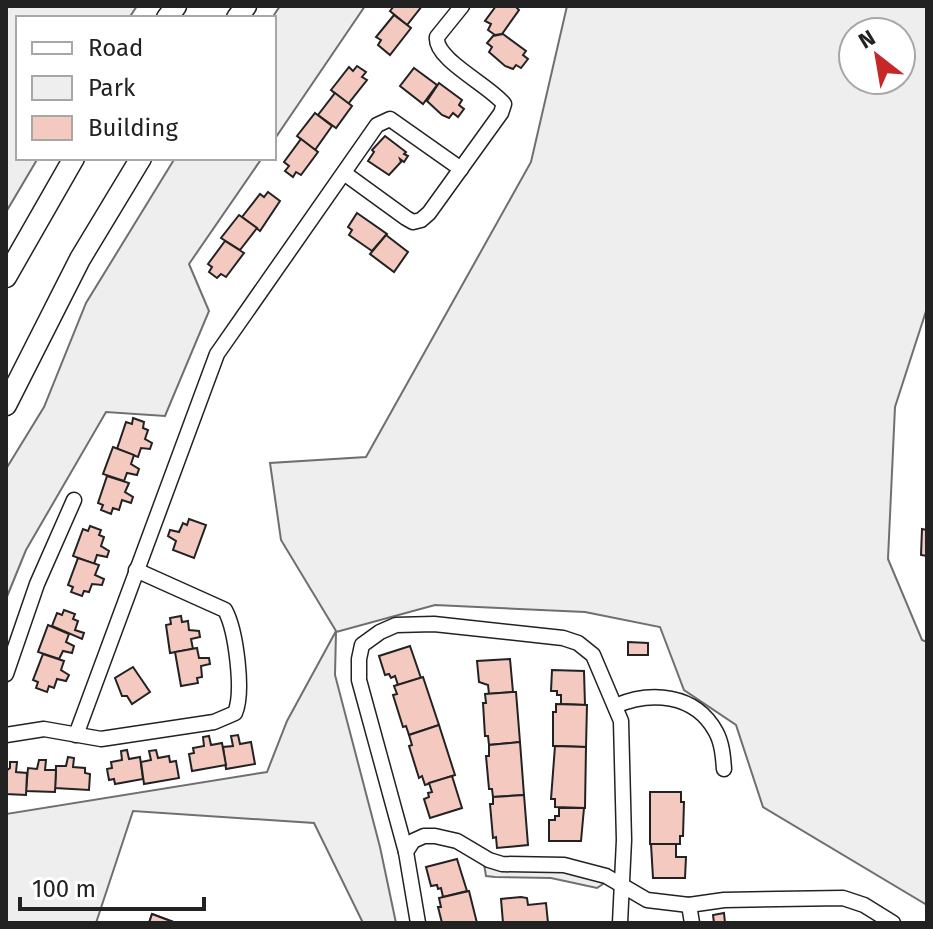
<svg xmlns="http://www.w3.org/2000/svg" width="933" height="929" font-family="'Fira Sans',sans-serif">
<rect width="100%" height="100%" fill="#fff"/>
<g fill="#eee" stroke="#6f6f6f" stroke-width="2" fill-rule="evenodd">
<path d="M 6,6 L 137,6 L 129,18 L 18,18 L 18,158 L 38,158 L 6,212 Z"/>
<path d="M 280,6 L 365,6 L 274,140 L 274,18 L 272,18 Z"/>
<path d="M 567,6 L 927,6 L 927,308 L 895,407 L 888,559 L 922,640 L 927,642 L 927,905 L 763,807 L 736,725 L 684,690 L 660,627 L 585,612 L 435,605 L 336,632 L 335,675 L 380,847 L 396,923 L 363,923 L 314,823 L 133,811 L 96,923 L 6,923 L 6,814 L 267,772 L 287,721 L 336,631 L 281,540 L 270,463 L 366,457 L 531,162 ZM 901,32 L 901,80 L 853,80 L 853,32 Z"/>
<path d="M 175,158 L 262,158 L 189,264 L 209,311 L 165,416 L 106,412 L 26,550 L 6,599 L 6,469 L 44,407 L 86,303 Z"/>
</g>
<path fill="#ededed" stroke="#6f6f6f" stroke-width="2" d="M 484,864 L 546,867 L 606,882 L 597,888 L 551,878 L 495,877 L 486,876 Z"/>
<g fill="#f3c9c0" stroke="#222" stroke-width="2">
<path d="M 394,6 L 422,6 L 407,25 L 390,11 Z"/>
<path d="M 496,6 L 515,6 L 519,10 L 502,34 L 495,35 L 488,30 L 491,24 L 485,21 Z"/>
<path d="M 394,15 L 411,28 L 390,55 L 378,45 L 381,40 L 376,37 Z"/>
<path d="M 503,34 L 526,51 L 523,55 L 528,59 L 521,68 L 516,65 L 513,69 L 505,66 L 489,52 L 492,47 L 487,43 L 493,36 Z"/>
<path d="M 357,66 L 366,72 L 362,77 L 367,80 L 348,104 L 331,90 L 349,67 L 353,71 Z"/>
<path d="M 414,68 L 437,85 L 423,104 L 400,86 Z"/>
<path d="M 439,83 L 462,100 L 459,105 L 464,109 L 458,117 L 453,113 L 449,118 L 442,115 L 427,101 Z"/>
<path d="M 335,93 L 352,106 L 336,128 L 318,115 Z"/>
<path d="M 315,113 L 332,126 L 315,150 L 297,136 Z"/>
<path d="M 385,136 L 406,152 L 404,154 L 408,156 L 404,162 L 400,159 L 401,162 L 389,175 L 368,161 L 374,152 L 372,150 Z"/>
<path d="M 301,139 L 318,152 L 301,175 L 296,172 L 293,177 L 285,171 L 289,166 L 284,162 Z"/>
<path d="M 268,192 L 280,201 L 260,231 L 242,217 L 260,194 L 264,197 Z"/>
<path d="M 357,213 L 387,234 L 372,251 L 349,235 L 352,230 L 348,227 Z"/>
<path d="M 239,215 L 257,228 L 240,250 L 221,238 Z"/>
<path d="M 386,235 L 408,252 L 394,272 L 370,254 Z"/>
<path d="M 225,241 L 244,253 L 226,277 L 221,274 L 217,278 L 209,272 L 212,267 L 208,264 Z"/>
<path d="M 133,418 L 144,422 L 143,428 L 148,430 L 145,439 L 152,443 L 150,449 L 141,448 L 138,457 L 117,449 L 126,422 L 132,424 Z"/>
<path d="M 113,447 L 134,455 L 131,464 L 139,469 L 137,475 L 127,473 L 124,481 L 103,474 Z"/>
<path d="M 107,476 L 129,483 L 125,492 L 133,497 L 131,503 L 122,500 L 119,510 L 113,508 L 111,514 L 101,510 L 103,505 L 98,503 Z"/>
<path d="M 189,519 L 206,525 L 194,558 L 173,550 L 176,541 L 168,536 L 170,530 L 179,532 L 183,523 L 187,525 Z"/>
<path d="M 90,526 L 101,530 L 99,535 L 104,537 L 101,546 L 109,551 L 107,557 L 97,555 L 94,564 L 73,556 L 83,529 L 88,531 Z"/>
<path d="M 922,529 L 927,530 L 927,556 L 921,555 Z"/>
<path d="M 78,558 L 99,565 L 95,575 L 104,579 L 102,585 L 92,584 L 89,592 L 84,591 L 82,596 L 71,592 L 73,587 L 68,585 Z"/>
<path d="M 64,610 L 75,614 L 73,619 L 78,621 L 75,630 L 84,633 L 82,639 L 52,626 L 57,613 L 62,615 Z"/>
<path d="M 181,616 L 182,622 L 188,621 L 189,630 L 199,631 L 200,637 L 191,639 L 193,649 L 170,653 L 166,625 L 171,624 L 170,618 Z"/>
<path d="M 48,625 L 69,634 L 66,642 L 74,646 L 72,653 L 63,651 L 59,659 L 38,652 Z"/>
<path d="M 628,642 L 648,643 L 648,655 L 628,655 Z"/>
<path d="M 410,646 L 421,678 L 398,685 L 395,676 L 391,678 L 389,674 L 385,675 L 379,656 Z"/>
<path d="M 197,648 L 199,658 L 209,658 L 210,664 L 201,666 L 202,677 L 197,678 L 198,683 L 181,686 L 175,652 Z"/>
<path d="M 43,654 L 64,661 L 61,670 L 69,675 L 66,681 L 57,679 L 54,688 L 49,686 L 47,692 L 36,688 L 38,682 L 33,680 Z"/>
<path d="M 510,659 L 513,692 L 489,694 L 488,685 L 479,682 L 477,661 Z"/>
<path d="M 133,667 L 150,692 L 132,704 L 127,696 L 122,696 L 115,678 Z"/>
<path d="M 552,670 L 584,671 L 585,705 L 561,704 L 561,695 L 557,695 L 557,691 L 551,691 Z"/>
<path d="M 423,677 L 439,725 L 409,735 L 406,726 L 403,727 L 393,695 L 397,694 L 394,686 Z"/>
<path d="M 513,692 L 516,692 L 520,742 L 489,745 L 488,736 L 485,736 L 483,703 L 486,703 L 485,694 Z"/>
<path d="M 556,704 L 587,705 L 586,747 L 553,746 L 553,712 L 556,712 Z"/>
<path d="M 439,725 L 455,775 L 425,785 L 422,776 L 419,778 L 409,746 L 412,745 L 409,735 Z"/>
<path d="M 238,735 L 240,744 L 251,742 L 255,764 L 226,769 L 223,747 L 233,746 L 231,736 Z"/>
<path d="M 209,736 L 211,745 L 222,743 L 226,765 L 192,771 L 189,754 L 194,753 L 193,748 L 204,746 L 203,737 Z"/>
<path d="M 520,742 L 524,795 L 493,797 L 492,789 L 489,789 L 486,756 L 489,756 L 489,745 Z"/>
<path d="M 555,746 L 586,747 L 585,808 L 555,807 L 555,799 L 551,799 Z"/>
<path d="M 127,750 L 129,759 L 140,757 L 143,779 L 115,784 L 114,779 L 109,780 L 107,769 L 112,768 L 111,762 L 122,760 L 121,751 Z"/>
<path d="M 156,750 L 158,758 L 169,756 L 170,762 L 176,761 L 179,778 L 144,784 L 141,762 L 151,760 L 149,751 Z"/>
<path d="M 68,757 L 74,758 L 73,767 L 85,768 L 85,773 L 90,774 L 89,790 L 55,788 L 56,766 L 66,766 Z"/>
<path d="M 39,760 L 46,760 L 45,770 L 56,770 L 55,792 L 26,791 L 28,768 L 37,769 Z"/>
<path d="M 10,762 L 17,762 L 16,772 L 27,773 L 26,795 L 6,794 L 6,771 L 10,768 Z"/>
<path d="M 452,776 L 462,808 L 430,818 L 424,799 L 429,797 L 428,793 L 432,792 L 429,783 Z"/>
<path d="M 650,792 L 681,792 L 681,802 L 684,802 L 683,836 L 680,836 L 680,844 L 650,844 Z"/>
<path d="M 524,795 L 528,845 L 497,848 L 496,837 L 493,838 L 490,804 L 493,804 L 493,797 Z"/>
<path d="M 559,808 L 584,808 L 581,841 L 549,841 L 549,820 L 555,820 L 555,816 L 559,816 Z"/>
<path d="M 651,844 L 676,844 L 676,857 L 686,857 L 685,878 L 653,878 Z"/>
<path d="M 457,859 L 467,891 L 443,897 L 441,888 L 438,889 L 437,885 L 431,886 L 426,867 Z"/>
<path d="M 469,891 L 477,923 L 442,923 L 438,907 L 441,907 L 439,898 Z"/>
<path d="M 521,897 L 527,898 L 528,905 L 546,903 L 548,923 L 503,923 L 501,899 Z"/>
<path d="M 724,913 L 725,923 L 714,923 L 713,915 Z"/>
<path d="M 152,914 L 176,923 L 149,923 Z"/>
<path d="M 152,914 L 176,923 L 149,923 Z"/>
</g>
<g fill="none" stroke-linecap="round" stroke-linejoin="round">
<defs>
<g id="minor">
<path d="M 344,173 L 406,218 L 413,222 L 421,220 L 429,213 L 501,113 L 504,104 C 489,85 434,59 437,37 L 462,6"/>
<path d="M 6,674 L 37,584 L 74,500"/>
<path d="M 615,706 C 650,691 695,693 716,732 C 722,743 723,756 724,769"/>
<path d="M 6,735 L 44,729 L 101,739 L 214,722 L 235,713 C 244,692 236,630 225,610 L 136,570"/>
<path d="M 76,735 L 217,354 L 377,125 L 390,119 L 461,169"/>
<path d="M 406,852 L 359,680 L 359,659 L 362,645 L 380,632 L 396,625 L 434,624 L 563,638 L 578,643 L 593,655 L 621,721 L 624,840 L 620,923"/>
<path d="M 689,905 L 692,923"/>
<path d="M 418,923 L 406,852 L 413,841 L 424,836 L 435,836 L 457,841 L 489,860 L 502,864 L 564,865 L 606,876 L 647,900 L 689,905 L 724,900 L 843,898 L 864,905 L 893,923"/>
</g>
<g id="highway">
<path d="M 167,18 L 176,6"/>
<path d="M 237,18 L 246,6"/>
<path d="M 6,277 L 74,158"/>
<path d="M 6,405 L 80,259 L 141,158"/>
</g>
</defs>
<use href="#minor" stroke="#222" stroke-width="17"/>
<use href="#highway" stroke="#222" stroke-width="23"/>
<use href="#minor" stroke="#fff" stroke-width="14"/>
<use href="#highway" stroke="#fff" stroke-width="20"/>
</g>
<rect width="933" height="929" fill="none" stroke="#222222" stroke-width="16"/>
<rect x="16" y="16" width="260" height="144" fill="#ffffff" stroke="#a7a7a7" stroke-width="2"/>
<rect x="32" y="42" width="40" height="12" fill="#ffffff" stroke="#a7a7a7" stroke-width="2"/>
<text x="88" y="56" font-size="24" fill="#222222">Road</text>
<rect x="32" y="76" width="40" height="24" fill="#eeeeee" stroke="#a7a7a7" stroke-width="2"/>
<text x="88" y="96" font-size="24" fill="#222222">Park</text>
<rect x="32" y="116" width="40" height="24" fill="#f3c9c0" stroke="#a7a7a7" stroke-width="2"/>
<text x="88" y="136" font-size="24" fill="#222222">Building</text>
<g transform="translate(877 56) rotate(329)"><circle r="38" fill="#ffffff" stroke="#a7a7a7" stroke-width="2"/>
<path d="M0-6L14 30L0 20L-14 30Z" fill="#c62828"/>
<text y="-12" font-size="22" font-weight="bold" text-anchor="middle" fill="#222222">N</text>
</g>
<path d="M20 897v12h184v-12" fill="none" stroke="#222222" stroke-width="4"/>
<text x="32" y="897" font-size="24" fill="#222222" stroke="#ffffff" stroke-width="6" paint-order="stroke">100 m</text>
</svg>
